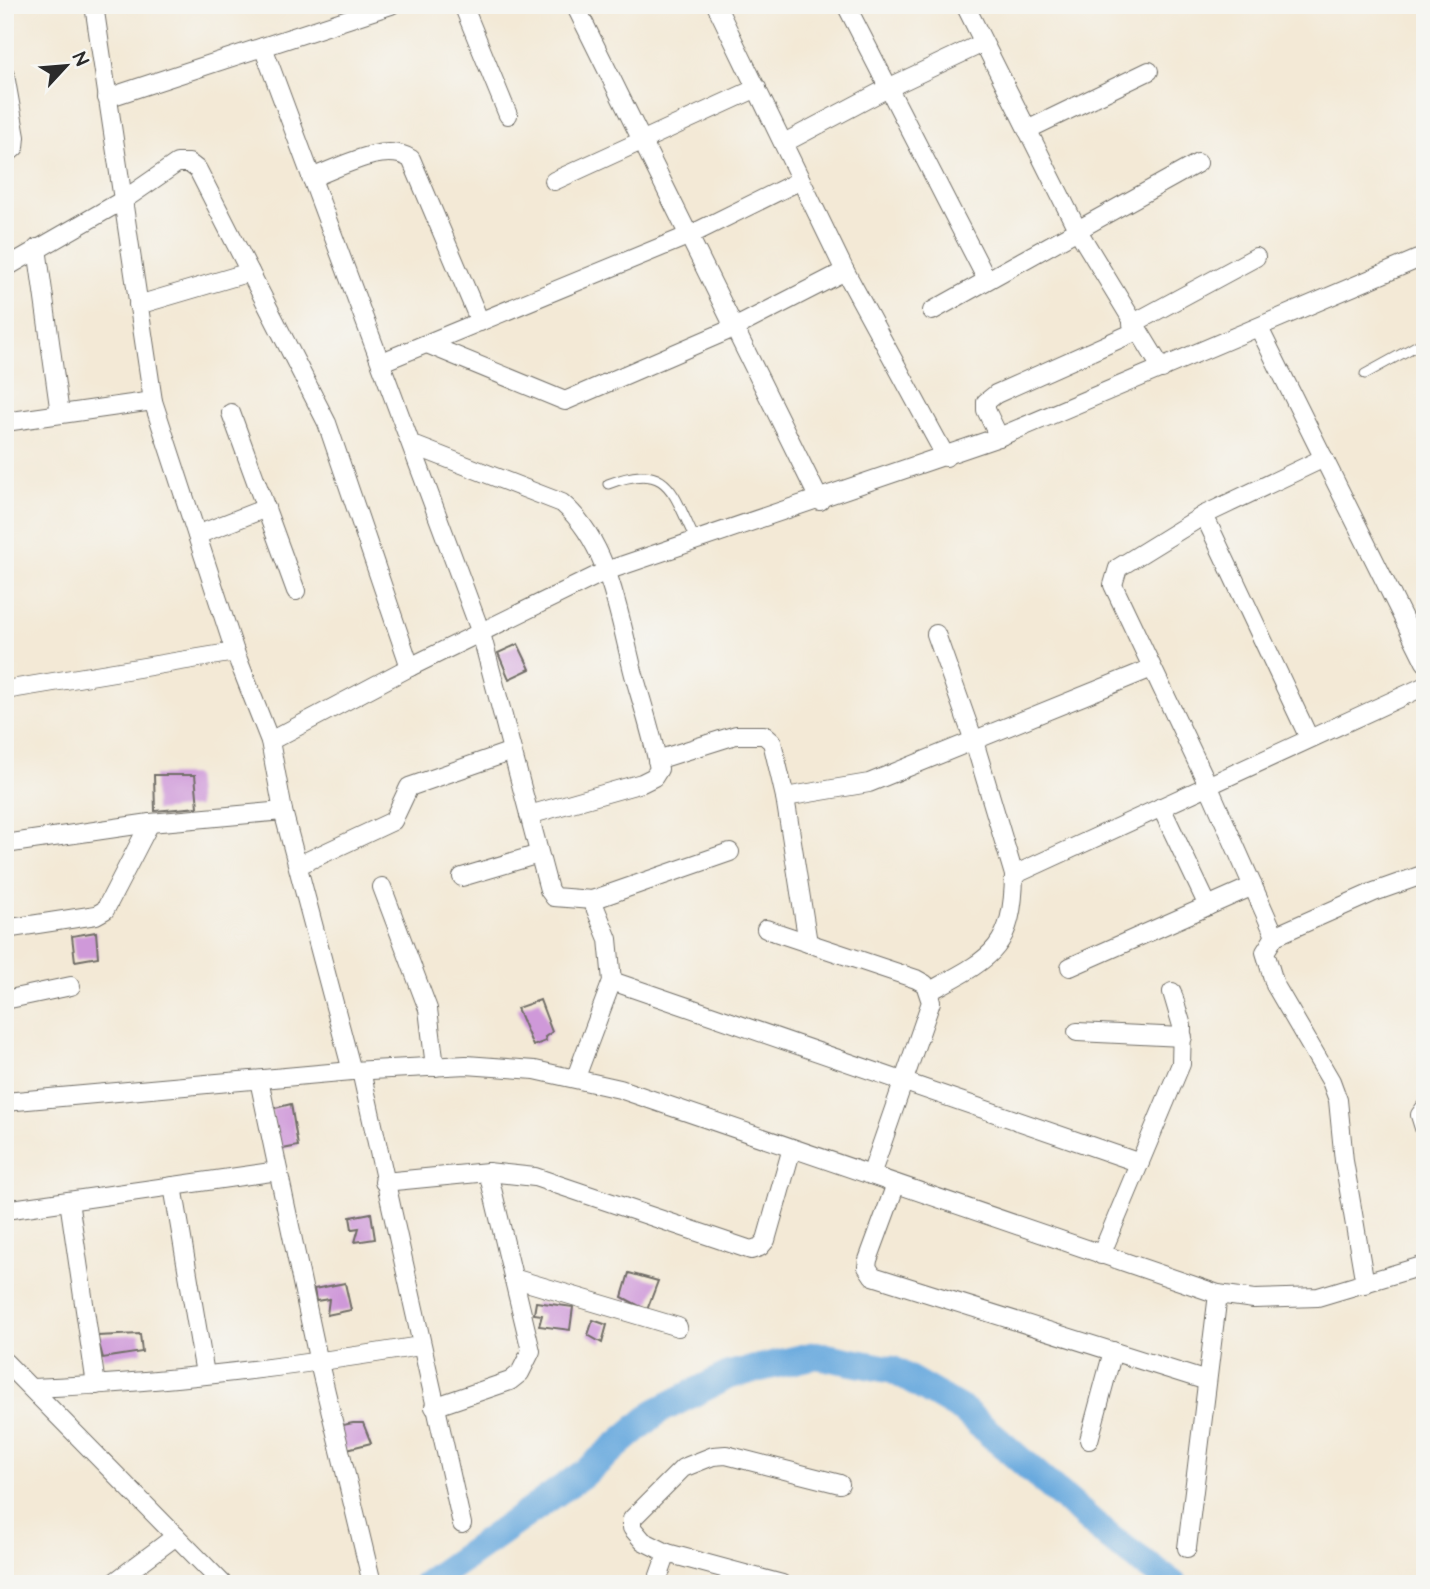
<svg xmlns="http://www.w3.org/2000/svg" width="1430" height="1589" font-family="'Architects Daughter',sans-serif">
<rect width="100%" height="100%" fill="#f6f6f2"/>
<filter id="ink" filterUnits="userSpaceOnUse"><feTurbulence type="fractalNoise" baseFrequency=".0143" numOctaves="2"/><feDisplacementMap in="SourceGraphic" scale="14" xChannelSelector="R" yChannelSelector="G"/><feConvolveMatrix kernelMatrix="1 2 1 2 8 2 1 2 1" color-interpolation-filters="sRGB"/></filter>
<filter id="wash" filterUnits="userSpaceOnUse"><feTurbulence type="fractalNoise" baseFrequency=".00686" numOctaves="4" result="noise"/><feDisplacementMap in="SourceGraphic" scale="28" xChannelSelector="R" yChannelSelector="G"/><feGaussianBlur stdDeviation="1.57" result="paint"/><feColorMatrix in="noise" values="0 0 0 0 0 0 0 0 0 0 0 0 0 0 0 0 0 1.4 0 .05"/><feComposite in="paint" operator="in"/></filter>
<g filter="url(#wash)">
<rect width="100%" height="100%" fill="#f3e9d6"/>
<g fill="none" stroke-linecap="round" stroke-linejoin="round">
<path stroke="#6baade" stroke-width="28" d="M 427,1584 L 587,1471 L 656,1412 L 729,1375 L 816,1355 L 893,1370 L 964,1411 L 1110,1538 L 1173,1584"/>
</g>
<g id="blocks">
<g fill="#cf99d9">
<path d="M 518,644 L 530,669 L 509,679 L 498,653 Z"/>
<path d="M 154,775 L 195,775 L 198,807 L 155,811 Z"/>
<path d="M 96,932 L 98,957 L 75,961 L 72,936 Z"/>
<path d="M 540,1000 L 552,1032 L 545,1037 L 546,1041 L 533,1046 L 517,1008 Z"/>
<path d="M 291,1104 L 298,1146 L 278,1150 L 271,1109 Z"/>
<path d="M 371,1213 L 375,1239 L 355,1242 L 359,1228 L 352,1229 L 350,1217 Z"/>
<path d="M 629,1273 L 658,1281 L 647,1310 L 622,1297 Z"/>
<path d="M 345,1283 L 351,1310 L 327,1315 L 329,1299 L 316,1301 L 314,1289 Z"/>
<path d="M 536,1302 L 573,1307 L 570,1330 L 539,1326 L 542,1315 L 534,1314 Z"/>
<path d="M 593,1320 L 607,1325 L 602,1343 L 588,1335 Z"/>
<path d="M 140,1334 L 142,1352 L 103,1358 L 97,1336 Z"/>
<path d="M 353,1423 L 363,1423 L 371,1443 L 343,1450 L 338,1426 Z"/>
</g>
</g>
</g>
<g filter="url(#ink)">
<use href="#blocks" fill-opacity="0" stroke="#716e67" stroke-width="2"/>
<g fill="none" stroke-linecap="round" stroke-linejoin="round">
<defs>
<g id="lane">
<path d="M 1365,374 L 1425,341"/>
<path d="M 608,484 C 670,460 672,493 696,541"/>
</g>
<g id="street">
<path d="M 94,5 L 153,401 L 235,652 L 270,741 L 283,811 L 352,1071"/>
<path d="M 463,5 L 508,115"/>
<path d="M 575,5 L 820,501"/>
<path d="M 716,5 L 845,271 L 946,457"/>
<path d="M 846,5 L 986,278"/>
<path d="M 965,5 L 1078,231 L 1162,369"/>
<path d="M 263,47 L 481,633 L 549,890 L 554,897 L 592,900 L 730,852"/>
<path d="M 5,75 L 16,137 L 15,147 L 5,156"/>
<path d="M 107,98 L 391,5"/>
<path d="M 1027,130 L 1149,71"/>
<path d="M 784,143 L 888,88 L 983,43"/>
<path d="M 311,178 C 339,168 385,141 411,159 L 480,322"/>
<path d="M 554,181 L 757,88"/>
<path d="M 37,248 L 60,414"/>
<path d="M 5,268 L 125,199 L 177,163 L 189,163 L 198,170 L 327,423 L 410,667"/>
<path d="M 138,305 L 250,272"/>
<path d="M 932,311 L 1198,163"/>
<path d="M 1132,324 L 1256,257"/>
<path d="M 1259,328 L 1425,662"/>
<path d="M 427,344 L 565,401 L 736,327 L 845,271"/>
<path d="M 382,362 L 690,235 L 801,180"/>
<path d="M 231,413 L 296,591"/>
<path d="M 5,422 L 153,401"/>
<path d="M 999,437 L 986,410 L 986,402 L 996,394 L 1137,331"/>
<path d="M 413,445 L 562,503 C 610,544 619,617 634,675 C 643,706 653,737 659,769 L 654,777 L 642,783 L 529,815"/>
<path d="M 1204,515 L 1309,738"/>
<path d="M 197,535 L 266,508"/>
<path d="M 5,690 L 235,652"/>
<path d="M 270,741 L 410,667 L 606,571 L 999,437 L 1425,256"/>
<path d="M 657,760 L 736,735 L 764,735 L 772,742 L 785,797 L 808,943"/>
<path d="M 785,797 L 869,783 L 1152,668"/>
<path d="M 1161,807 L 1208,906"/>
<path d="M 5,844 L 150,823 L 283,811"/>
<path d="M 299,865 L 393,821 L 409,787 L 512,751"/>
<path d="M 1014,875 L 1425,686"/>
<path d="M 462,877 L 539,854"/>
<path d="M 382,887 L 428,1009 L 435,1067"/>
<path d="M 5,929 L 96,915 L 105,910 L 150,823"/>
<path d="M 766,929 L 916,979 L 925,984 L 931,1002 L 871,1175"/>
<path d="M 1275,936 L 1208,785 L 1113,585 L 1118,568 L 1204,515 L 1324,458"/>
<path d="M 1070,967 L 1253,886"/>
<path d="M 612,981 L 1140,1163"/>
<path d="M 930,991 C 991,958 1013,950 1014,875 L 974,741 L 936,634"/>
<path d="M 5,1000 L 71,986"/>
<path d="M 1077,1032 L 1183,1037"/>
<path d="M 361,1071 L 462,1524"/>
<path d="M 576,1077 L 612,981 L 608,939 L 592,900"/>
<path d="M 259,1080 L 319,1363 L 371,1579"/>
<path d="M 5,1102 L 352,1071 L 466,1065 L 535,1070 L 620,1089 L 1218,1294 L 1254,1299 L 1318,1297 L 1425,1265"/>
<path d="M 1425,1108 L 1420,1115 L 1425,1131"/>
<path d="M 384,1182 L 488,1172 L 535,1177 L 751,1250 L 760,1247 L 766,1240 L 792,1148"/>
<path d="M 896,1184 L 868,1260 L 867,1267 L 873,1276 L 1207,1381"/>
<path d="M 173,1186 L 205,1374"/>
<path d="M 69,1201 L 96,1385"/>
<path d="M 5,1210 L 278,1171"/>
<path d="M 1101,1255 L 1181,1064 L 1182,1026 L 1172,992"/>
<path d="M 513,1278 L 678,1327"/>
<path d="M 1365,1284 L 1344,1161 L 1338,1100 L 1331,1081 L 1275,985 L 1265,952 L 1275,936 L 1374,892 L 1425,874"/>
<path d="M 5,1362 L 223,1584"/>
<path d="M 32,1388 C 162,1383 292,1367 420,1346"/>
<path d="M 434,1407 L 510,1381 L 520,1373 L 531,1351 L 488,1172"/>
<path d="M 1089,1440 L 1113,1351"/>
<path d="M 1187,1548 L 1218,1294"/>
<path d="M 667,1553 L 643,1541 L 632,1528 L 632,1519 L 683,1468 L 713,1456 L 726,1455 L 840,1484"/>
<path d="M 112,1584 L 176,1536"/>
<path d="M 656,1584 L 667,1553 L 782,1584"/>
</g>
</defs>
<use href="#lane" stroke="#716e67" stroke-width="11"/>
<use href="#street" stroke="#716e67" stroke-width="20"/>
<use href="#lane" stroke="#fff" stroke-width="9"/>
<use href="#street" stroke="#fff" stroke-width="18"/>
</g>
</g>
<rect width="1430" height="1589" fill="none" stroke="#f6f6f2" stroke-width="28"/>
<g transform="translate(66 66) rotate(64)" stroke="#f6f6f2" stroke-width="5" paint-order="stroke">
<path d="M0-5L12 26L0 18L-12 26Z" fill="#2b2b2b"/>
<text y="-10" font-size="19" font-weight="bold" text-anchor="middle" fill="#2b2b2b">N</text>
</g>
</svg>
